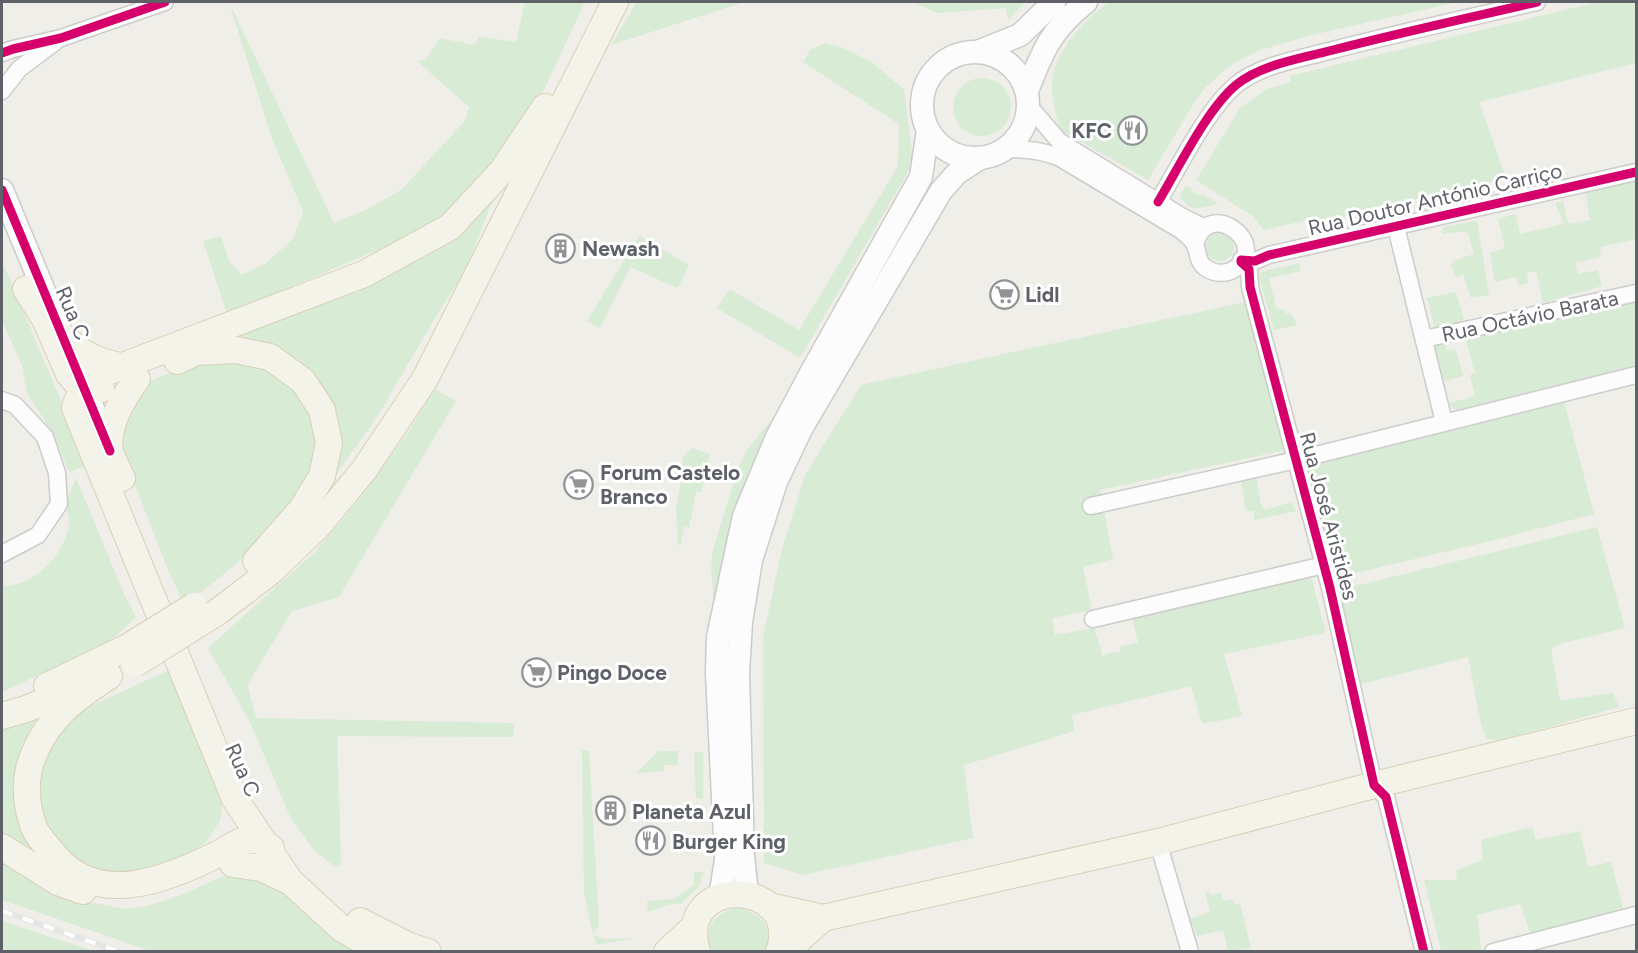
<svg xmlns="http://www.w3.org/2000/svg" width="1638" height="953" font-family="Figtree,sans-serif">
<rect width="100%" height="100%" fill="#efeee9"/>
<g fill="#d7ebd5">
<path d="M 229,2 L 334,223 L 368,209 L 401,190 L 465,121 L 469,107 L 417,61 L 426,59 L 440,38 L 474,45 L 479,37 L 516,42 L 525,2 L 585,2 L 516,150 L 462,201 L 420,232 L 227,314 L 203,241 L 221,236 L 229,261 L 242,275 L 266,263 L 293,239 L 303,212 L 271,136 Z"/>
<path d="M 637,2 L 744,2 L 611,45 Z"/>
<path d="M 913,2 L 1025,2 L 1008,20 L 1006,8 L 937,13 Z"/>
<path d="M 1108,2 L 1458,2 L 1312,35 L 1257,51 L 1228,67 L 1206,87 L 1194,103 L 1148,180 L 1059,129 C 1057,117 1053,103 1052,91 C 1051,51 1081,26 1108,2 Z"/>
<path d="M 1598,2 L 1636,2 L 1636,63 L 1479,102 L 1506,178 L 1314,224 L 1312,219 L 1263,230 L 1254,217 L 1196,180 L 1240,108 L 1267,89 L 1291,82 L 1290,76 Z"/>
<path d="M 825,43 L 841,47 L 872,62 L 904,90 L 913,160 L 905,177 L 800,358 L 717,308 L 730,289 L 799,330 L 898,166 L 899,124 L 803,62 L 810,50 Z"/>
<circle cx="982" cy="107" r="29"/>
<path d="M 1636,181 L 1636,239 L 1600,247 L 1601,257 L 1575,263 L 1578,274 L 1598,270 L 1602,286 L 1543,303 L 1536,271 L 1527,273 L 1528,283 L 1519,286 L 1516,277 L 1495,282 L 1490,253 L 1505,248 L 1498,219 L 1516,214 L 1520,234 L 1564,224 L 1555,203 L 1563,201 L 1568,224 L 1590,220 L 1586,195 L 1587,191 Z"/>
<path d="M 1186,185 L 1193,189 L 1192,191 L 1200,196 L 1202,194 L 1218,204 C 1203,208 1187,214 1180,195 Z"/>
<path d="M 496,191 L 465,272 L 439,311 L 379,414 L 333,479 L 319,386 L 208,343 L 352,291 L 393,273 L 428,255 L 452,237 Z"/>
<path d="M 1477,221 L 1489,295 L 1471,298 L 1463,274 L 1456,278 L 1451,264 L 1455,260 L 1474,254 L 1467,231 L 1442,234 L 1443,227 Z"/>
<circle cx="1220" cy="247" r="14"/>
<path d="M 639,236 L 689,265 L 678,288 L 630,267 L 600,328 L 587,321 Z"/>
<path d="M 2,261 L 88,465 L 69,472 L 53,433 L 27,393 L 22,365 L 2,321 Z"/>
<path d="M 1299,263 L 1301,271 L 1269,278 L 1276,308 L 1284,310 L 1286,314 L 1291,313 L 1297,325 L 1274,330 L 1259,277 L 1260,273 L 1265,271 Z"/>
<path d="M 1456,292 L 1464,320 L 1440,329 L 1435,329 L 1427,298 Z"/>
<path d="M 1636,296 L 1636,365 L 1464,410 L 1455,410 L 1450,405 L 1433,343 L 1445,340 L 1447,351 L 1456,349 L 1463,376 L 1444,381 L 1450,403 L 1475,396 L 1470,375 L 1475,373 L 1465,336 Z"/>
<path d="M 1250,301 L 1286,450 L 1100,490 L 1113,559 L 1083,567 L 1092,610 L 1052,618 L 1055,635 L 1094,628 L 1103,657 L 1107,653 L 1120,652 L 1119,647 L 1138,642 L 1132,618 L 1308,575 L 1312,580 L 1325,629 L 1324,633 L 1224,654 L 1242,716 L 1202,724 L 1191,686 L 1072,715 L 1075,731 L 964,765 L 973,838 L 803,875 L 764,863 L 763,637 L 782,549 L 805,475 L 861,385 Z"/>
<path d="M 211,358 L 272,367 L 322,410 L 322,476 C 279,522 237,569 184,604 L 168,570 L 121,449 L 121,428 L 141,390 L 156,378 Z"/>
<path d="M 434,389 L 456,401 L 339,597 L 292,611 L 249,682 L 248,687 L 256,718 L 514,723 L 513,737 L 337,736 L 341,864 L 336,868 L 313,849 L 291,819 L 249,720 L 208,648 L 315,552 L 363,495 L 414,423 Z"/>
<path d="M 1564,401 L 1594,514 L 1486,542 L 1335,578 L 1308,470 L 1310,464 Z"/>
<path d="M 776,414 L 714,604 L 711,569 L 713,549 L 738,469 L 747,450 Z"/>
<path d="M 692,448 L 710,454 L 701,492 L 696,492 L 689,528 L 684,526 L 681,545 L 678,545 L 676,508 L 682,478 L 683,457 Z"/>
<path d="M 1256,476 L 1261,504 L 1265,510 L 1292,502 L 1296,511 L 1254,520 L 1254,511 L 1246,511 L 1241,480 Z"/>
<path d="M 76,478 L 125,596 L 136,617 L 109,642 L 2,692 L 2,586 C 34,587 65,555 69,524 C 70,518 67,511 67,505 C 67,497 73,486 76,478 Z"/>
<path d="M 1597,527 L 1625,628 L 1563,643 L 1551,648 L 1560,701 L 1613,693 L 1619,707 L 1499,741 L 1486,738 L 1481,724 L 1468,657 L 1361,684 L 1340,595 L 1343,589 Z"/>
<path d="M 171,669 L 223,800 L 220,821 L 206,842 L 187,856 L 129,877 L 99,874 L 69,861 L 43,823 L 36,790 L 50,737 L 72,718 L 93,705 Z"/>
<path d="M 55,710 L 31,743 L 43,861 L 2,836 L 2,729 L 22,724 Z"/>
<path d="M 582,750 L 589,751 L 599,925 L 593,935 L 603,939 L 635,938 L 597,945 L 593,935 L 584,892 Z"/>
<path d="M 659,751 L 678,751 L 678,765 L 664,765 L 664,771 L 636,773 Z"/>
<path d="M 694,752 L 703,752 L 703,799 L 696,798 Z"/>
<path d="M 1532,827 L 1536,840 L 1580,831 L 1588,867 L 1611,862 L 1624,911 L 1531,935 L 1520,904 L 1477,915 L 1481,949 L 1471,951 L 1441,951 L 1424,880 L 1456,880 L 1457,870 L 1483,860 L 1481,840 Z"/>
<path d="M 2,855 L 83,901 L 124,909 L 148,906 L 179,896 L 224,876 L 243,874 L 293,895 L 357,951 L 151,951 L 2,900 Z"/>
<path d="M 694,872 L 704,872 L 699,886 L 682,903 L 667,905 L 648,912 L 647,901 L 674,899 L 694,885 Z"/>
<path d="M 1205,890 L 1212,895 L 1221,893 L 1223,901 L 1233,899 L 1234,905 L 1240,903 L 1251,948 L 1228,951 L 1223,930 L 1197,936 L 1190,919 L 1210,912 Z"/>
<path d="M 738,908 C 759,911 776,929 766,952 L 711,951 C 702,929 715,911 738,908 Z"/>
<path d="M 2,921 L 93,951 L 2,951 Z"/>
</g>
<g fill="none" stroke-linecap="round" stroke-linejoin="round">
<defs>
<g id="street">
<path d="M 2,53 L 13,49 L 61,38 L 165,2"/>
<path d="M 2,91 L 19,69 L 55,42"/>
<path d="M 1029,106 L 1059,141 L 1183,217 L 1205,228"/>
<path d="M 1005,149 C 1024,149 1042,150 1060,158 L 1182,231 C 1186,235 1192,239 1195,245 C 1199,254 1197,262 1206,268 C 1214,274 1225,274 1233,270 C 1274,245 1206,194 1195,246"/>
<path d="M 1158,202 C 1178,169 1207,109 1236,85 C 1260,65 1299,59 1329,51 C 1398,33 1468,18 1537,2"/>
<path d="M 1396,227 L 1444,422"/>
<path d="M 1241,260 L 1255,261 L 1269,255 L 1636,172"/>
<path d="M 1241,262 L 1249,269 L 1250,287 L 1330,588 L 1374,785 L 1386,797 L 1424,952"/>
<path d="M 1424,339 L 1636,293"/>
<path d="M 2,400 L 15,405 L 45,437 L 57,473 L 59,504 L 38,535 L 2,554"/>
<path d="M 1091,506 L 1296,460 L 1636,375"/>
<path d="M 1093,619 L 1324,565"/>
<path d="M 1158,842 L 1190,952"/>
<path d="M 1493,952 L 1636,915"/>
</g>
<g id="secondary">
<path d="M 980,51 L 1020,35 L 1054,2"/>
<circle cx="975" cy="105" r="53"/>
<path d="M 1027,91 C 1043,50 1051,30 1086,2"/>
<path d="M 2,190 L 59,327"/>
<path d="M 79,374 L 110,451"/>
<path d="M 747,894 L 743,856 L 738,673 L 741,622 L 751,560 L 776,482 L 801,429 L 941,191 L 957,173 L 980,158"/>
<path d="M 720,897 L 726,860 L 717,673 L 718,637 L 744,516 L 777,437 L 812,371 L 921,177 L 928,130"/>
</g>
<g id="primary">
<path d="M 26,289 L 45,319 L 69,374 L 76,382 L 84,386 L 101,389"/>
<path d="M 64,337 C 82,354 94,360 119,366"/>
<path d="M 177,361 L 196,352 L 236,350 L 270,357 L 303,381 L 322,410 L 329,443 L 322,476 L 302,509 L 256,561"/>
<path d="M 122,478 C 118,470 112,459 110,451 C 106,425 123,398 137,379"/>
<path d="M 216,613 L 270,572 L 318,526 L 364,470 L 425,379 L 615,2"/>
<path d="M 109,676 C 76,698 50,715 34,754 C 24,777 25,801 33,825 C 37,837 49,848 57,858 C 100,908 170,878 218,854 C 227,850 237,841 246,840 C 257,839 263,841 271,848"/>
<path d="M 47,686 L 128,647"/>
<path d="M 2,716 L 26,709 L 77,688"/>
<path d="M 2,847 L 58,882 L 83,891"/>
<path d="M 233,864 L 261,868 L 289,881"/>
<path d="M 769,906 L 823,918 L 1158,842 L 1374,785 L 1636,721"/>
<path d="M 360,921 L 409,946 L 428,952"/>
<path d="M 382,952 L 341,928 L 290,881 L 235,799 L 75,408 C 79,392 86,385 99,375 L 364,274 L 450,227 L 502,171 L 545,107"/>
<path d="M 667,952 L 695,926"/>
<path d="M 697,952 C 674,871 804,879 779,952"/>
<path d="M 785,952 L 823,918"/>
</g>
</defs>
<use href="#street" stroke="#cccccb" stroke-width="19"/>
<use href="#secondary" stroke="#cbcbca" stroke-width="25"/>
<use href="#primary" stroke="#d7d0b6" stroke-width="28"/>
<use href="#street" stroke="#fdfcfc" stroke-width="16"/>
<use href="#secondary" stroke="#fdfcfc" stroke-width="22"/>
<use href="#primary" stroke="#f4f3e9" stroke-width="26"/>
<defs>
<path id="rail" d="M 2,911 L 120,952"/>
</defs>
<use href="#rail" stroke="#e4e5e4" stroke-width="6"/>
<use href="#rail" stroke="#fff" stroke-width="4" stroke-dasharray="11" stroke-linecap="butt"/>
<defs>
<g id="primary-bridge">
<path d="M 128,647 L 194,606"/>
<path d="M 135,664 L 216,613"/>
</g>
</defs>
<use href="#primary-bridge" stroke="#d7d0b6" stroke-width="28" stroke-linecap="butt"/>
<use href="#primary-bridge" stroke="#f4f3e9" stroke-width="26"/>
<defs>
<g id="cycleway">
<path d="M 2,53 L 13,49 L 61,38 L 165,2"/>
<path d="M 2,190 L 110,451"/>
<path d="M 1158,202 C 1178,169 1207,109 1236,85 C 1260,65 1299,59 1329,51 C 1398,33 1468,18 1537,2"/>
<path d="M 1241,260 L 1255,261 L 1269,255 L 1636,172"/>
<path d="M 1241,262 L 1249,269 L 1250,287 L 1330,588 L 1374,785 L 1386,797 L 1424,952"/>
</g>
</defs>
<use href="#cycleway" stroke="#fff" stroke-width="13"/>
<use href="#cycleway" stroke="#d6006c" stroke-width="9"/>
</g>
<defs>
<symbol id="restaurant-ring" viewBox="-11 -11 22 22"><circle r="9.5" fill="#fff" stroke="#919395" stroke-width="1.5"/><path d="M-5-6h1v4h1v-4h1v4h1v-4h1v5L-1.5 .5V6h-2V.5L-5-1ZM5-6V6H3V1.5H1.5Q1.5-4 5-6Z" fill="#919395"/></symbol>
<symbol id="building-ring" viewBox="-11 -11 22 22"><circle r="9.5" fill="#fff" stroke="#919395" stroke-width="1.5"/><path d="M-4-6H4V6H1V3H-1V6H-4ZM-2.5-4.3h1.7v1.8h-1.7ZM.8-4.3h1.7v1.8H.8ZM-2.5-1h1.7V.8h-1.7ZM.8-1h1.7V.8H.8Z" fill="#919395"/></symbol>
<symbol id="supermarket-ring" viewBox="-11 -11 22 22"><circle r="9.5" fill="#fff" stroke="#919395" stroke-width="1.5"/><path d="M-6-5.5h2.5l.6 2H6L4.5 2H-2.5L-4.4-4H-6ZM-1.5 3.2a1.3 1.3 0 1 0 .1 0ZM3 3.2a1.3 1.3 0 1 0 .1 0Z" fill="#919395"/></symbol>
</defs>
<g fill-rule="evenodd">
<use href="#restaurant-ring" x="1116" y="114" width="33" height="33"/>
<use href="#building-ring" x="544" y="232" width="33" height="33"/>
<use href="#supermarket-ring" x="988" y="278" width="33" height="33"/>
<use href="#supermarket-ring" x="562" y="468" width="33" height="33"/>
<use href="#supermarket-ring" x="520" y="656" width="33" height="33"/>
<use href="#building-ring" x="594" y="794" width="33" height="33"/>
<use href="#restaurant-ring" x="634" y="824" width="33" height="33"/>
</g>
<g text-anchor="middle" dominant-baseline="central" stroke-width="6" stroke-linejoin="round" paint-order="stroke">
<g font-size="21" font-weight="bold" fill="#5e6268" stroke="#fff" text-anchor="start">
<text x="1112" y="130" text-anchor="end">KFC</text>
<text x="582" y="248">Newash</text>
<text x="1025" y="294">Lidl</text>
<text x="600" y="472">Forum Castelo<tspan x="600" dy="24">Branco</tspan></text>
<text x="557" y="672">Pingo Doce</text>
<text x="632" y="811">Planeta Azul</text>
<text x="672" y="841">Burger King</text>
</g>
<g font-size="21" fill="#5e6268" stroke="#fff">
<text transform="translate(1435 199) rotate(-13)">Rua Doutor António Carriço</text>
<text transform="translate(73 313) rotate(67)">Rua C</text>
<text transform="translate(1530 316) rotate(-12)">Rua Octávio Barata</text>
<text transform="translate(1329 516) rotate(75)">Rua José Aristides</text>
<text transform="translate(243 770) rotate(66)">Rua C</text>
</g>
</g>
<rect width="1638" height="953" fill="none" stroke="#5e6268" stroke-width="6"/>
</svg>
